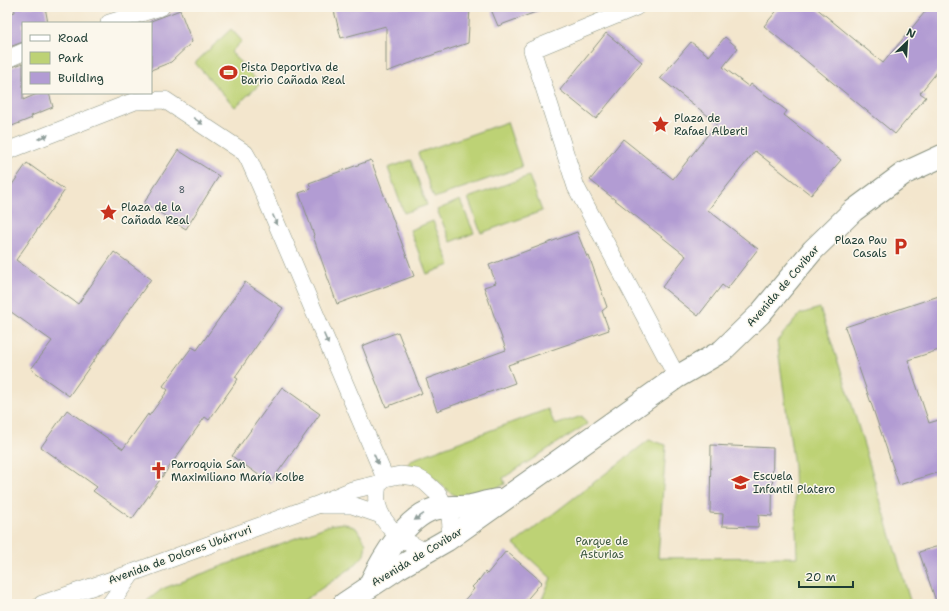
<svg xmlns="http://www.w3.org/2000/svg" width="949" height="611" font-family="'Shantell Sans',sans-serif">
<rect width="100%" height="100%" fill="#fbf7ec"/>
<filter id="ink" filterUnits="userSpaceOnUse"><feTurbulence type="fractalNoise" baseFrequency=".025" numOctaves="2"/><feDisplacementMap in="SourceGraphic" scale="8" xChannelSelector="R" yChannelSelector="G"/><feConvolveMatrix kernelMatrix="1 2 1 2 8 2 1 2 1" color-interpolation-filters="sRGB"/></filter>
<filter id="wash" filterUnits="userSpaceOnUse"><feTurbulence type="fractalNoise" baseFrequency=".012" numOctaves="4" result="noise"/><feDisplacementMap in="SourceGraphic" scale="16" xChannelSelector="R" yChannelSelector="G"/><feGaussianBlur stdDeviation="0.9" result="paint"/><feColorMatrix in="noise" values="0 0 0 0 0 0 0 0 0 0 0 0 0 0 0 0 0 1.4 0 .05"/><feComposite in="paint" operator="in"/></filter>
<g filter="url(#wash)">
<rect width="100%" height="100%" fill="#f3e6cd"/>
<g fill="#bdd275" stroke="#6e8854">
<path d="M 231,29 L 242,41 L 231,52 L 260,84 L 235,107 L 195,63 Z"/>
<path d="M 507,122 L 522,167 L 434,198 L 418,153 Z"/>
<path d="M 411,160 L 427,205 L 404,213 L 388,168 Z"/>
<path d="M 529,176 L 542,211 L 481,233 L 468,198 Z"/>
<path d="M 460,200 L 474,233 L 451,242 L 437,210 Z"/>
<path d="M 433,221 L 450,265 L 427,274 L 410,230 Z"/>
<path d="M 820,308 L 850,398 L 911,604 L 540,604 L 551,578 L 514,544 L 649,440 L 666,445 L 658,558 L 797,557 L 794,467 L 777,341 L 800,314 Z"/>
<path d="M 548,409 L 555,425 L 582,416 L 587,424 L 503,478 L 505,484 C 497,488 488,495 480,497 C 453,505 446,485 427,473 C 420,469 413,468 406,467 L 411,460 Z"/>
<path d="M 343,523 L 356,528 L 366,543 L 364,555 L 354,566 L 299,604 L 145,604 L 147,601 L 162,589 L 330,525 Z"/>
</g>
<g id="blocks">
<g fill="#b29cd3">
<path d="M 14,7 L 45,7 L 48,23 L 23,23 L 23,42 L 7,48 L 7,14 L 15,12 Z"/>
<path d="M 333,7 L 470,7 L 468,43 L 438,53 L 386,72 L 386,26 L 341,38 Z"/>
<path d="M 490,7 L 544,7 L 544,9 L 498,26 Z"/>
<path d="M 780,7 L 815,7 L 883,63 L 929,7 L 942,7 L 942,66 L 920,93 L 926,97 L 895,134 L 764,26 Z"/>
<path d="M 180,10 L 192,42 L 171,62 L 151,70 L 151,21 Z"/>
<path d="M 606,33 L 642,62 L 596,119 L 560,90 Z"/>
<path d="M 725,37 L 738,48 L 723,67 L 749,87 L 751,84 L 787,111 L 784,115 L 841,160 L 811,195 L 755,151 L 708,210 L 758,249 L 727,289 L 722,285 L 698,316 L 662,287 L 686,256 L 590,180 L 623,139 L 673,179 L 717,123 L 660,78 L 691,42 L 709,56 Z"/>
<path d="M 23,63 L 23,100 L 39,93 L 49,93 L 53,107 L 31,116 L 32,118 L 7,128 L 7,69 Z"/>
<path d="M 178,150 L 219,176 L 186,229 L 144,203 Z"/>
<path d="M 371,160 L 414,276 L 337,304 L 313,236 L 314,235 L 299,193 L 311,189 L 309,183 Z"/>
<path d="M 27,163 L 65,190 L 16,260 L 78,304 L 114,252 L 151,279 L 69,396 L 31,369 L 52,341 L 7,309 L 7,192 Z"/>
<path d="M 577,232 L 587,257 L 589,256 L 607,307 L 602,311 L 609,330 L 508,365 L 515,383 L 437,411 L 426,379 L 506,350 L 484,287 L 496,283 L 489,265 Z"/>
<path d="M 245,282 L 283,308 L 235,377 L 238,379 L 209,420 L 205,417 L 132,519 L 93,491 L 97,487 L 41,447 L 67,410 L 123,449 L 148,414 L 149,416 L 168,390 L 163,386 L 192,347 L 197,350 Z"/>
<path d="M 942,295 L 942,349 L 908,360 L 929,423 L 942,419 L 942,471 L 899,485 L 845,327 Z"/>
<path d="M 398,332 L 422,393 L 386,407 L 362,346 Z"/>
<path d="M 282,387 L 320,414 L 270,483 L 232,456 Z"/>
<path d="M 711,445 L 773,448 L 772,516 L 759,515 L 758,527 L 722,526 L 723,514 L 710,513 Z"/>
<path d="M 942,545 L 942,604 L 937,604 L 919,552 Z"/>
<path d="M 506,551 L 542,582 L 523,604 L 461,604 L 474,589 L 472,587 L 479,580 L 485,572 L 487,574 Z"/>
</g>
</g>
</g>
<g filter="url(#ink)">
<use href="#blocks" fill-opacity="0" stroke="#899280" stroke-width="1"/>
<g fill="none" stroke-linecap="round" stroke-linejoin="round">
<defs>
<g id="street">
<path d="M 636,7 L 532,50 L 576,187 L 677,377"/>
<path d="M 109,23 L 161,7"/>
<path d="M 7,59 L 23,52"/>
<path d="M 7,151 L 135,101 L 165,100 L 245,153 L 249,160 L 261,187 L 385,478"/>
<path d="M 323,505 L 352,505 L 381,515"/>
<path d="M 427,552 C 405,543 382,527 377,503 C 376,497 377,490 378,484 L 385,478 L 400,475 L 416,477 L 425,482 L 438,494 L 450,517 L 451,527 L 447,540"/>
<path d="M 42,604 L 132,573 L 317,505 L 352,490 L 378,484"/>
<path d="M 110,604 L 132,573"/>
</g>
<g id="secondary">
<path d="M 370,584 C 382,559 406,517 434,509 C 446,506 459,508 471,506 C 480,504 489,501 498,500"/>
<path d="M 344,604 L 398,568 L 447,540 L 677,377 L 722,351 L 760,314 L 813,250 L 853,211 L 903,174 L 942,156"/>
</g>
</defs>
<use href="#street" stroke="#899280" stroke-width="18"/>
<use href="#secondary" stroke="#899280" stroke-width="24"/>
<use href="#street" stroke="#fff" stroke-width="17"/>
<use href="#secondary" stroke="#fff" stroke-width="22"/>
</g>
<defs><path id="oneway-solid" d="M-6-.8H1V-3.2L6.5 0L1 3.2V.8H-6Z"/></defs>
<g fill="#8f9e9a">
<use href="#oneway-solid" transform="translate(198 121) rotate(35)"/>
<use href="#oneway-solid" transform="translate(43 137) rotate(-22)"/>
<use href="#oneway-solid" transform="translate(275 220) rotate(67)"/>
<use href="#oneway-solid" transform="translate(326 339) rotate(67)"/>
<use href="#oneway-solid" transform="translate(376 459) rotate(67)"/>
<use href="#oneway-solid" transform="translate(419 517) rotate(146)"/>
</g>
</g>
<defs>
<symbol id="stadium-bare" viewBox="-9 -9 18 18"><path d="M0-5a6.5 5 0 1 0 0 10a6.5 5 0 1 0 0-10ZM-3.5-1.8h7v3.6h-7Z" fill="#c8321e" stroke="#fbf7ec" stroke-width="2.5" paint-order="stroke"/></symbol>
<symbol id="sight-bare" viewBox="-9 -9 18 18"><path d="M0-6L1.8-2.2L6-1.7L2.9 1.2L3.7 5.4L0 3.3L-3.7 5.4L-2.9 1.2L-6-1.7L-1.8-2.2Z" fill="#c8321e" stroke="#fbf7ec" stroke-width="2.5" paint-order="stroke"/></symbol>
<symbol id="parking-bare" viewBox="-9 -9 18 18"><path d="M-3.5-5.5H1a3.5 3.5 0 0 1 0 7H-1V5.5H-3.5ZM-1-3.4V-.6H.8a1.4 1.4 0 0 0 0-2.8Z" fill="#c8321e" stroke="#fbf7ec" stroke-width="2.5" paint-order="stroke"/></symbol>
<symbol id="church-bare" viewBox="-9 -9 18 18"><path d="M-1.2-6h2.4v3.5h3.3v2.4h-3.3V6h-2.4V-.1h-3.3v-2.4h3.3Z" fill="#c8321e" stroke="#fbf7ec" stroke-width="2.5" paint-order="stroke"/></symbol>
<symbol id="school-bare" viewBox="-9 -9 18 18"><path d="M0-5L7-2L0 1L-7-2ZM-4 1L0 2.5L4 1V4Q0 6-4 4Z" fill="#c8321e" stroke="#fbf7ec" stroke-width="2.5" paint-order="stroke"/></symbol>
</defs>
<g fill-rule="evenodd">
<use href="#stadium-bare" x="216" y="60" width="25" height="25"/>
<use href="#sight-bare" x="648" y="112" width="25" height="25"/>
<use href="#sight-bare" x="96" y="200" width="25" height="25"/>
<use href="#parking-bare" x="888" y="234" width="25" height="25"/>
<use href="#church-bare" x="146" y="458" width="25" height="25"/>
<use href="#school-bare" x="728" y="470" width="25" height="25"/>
</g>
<g text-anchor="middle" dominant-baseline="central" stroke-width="3" stroke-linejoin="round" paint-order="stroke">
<g font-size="9" fill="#44555c">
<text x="182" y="190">8</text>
</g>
<g font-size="11" fill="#1f3d34" stroke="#fbf7ec" text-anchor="start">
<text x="241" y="67">Pista Deportiva de<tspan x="241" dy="13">Barrio Cañada Real</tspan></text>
<text x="674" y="118">Plaza de<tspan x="674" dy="13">Rafael Alberti</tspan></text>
<text x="121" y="207">Plaza de la<tspan x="121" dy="13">Cañada Real</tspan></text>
<text x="887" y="240" text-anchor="end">Plaza Pau<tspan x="887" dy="13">Casals</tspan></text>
<text x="171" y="464">Parroquia San<tspan x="171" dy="13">Maximiliano María Kolbe</tspan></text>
<text x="753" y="476">Escuela<tspan x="753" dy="13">Infantil Platero</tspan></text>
</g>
<g font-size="11" fill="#1f3d34" stroke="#fbf7ec">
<text transform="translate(783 286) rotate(-49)">Avenida de Covibar</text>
<text transform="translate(180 555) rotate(-20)">Avenida de Dolores Ubárruri</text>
<text transform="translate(417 557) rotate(-31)">Avenida de Covibar</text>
</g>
<g font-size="11" fill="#3f5b41" stroke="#fbf7ec">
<text x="602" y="541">Parque de<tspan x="602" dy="13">Asturias</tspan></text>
</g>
</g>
<rect width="949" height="611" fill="none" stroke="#fbf7ec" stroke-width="24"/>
<rect x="22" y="22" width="130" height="72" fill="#fbf7ec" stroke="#a3ada2"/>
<rect x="30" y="35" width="20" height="6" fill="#ffffff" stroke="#a3ada2"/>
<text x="58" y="42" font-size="12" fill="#1f3d34">Road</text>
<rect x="30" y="52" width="20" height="12" fill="#bdd275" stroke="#a3ada2"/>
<text x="58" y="62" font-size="12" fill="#1f3d34">Park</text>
<rect x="30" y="72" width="20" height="12" fill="#b29cd3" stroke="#a3ada2"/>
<text x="58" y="82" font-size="12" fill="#1f3d34">Building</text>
<g transform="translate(907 42) rotate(25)" stroke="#fbf7ec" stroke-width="3" paint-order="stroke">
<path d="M0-3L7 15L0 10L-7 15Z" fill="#1f3d34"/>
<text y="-6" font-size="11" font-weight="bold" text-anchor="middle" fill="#1f3d34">N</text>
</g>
<path d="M799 581v6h54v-6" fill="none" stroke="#1f3d34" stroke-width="2"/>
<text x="805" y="581" font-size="12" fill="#1f3d34" stroke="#fbf7ec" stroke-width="3" paint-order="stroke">20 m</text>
</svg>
